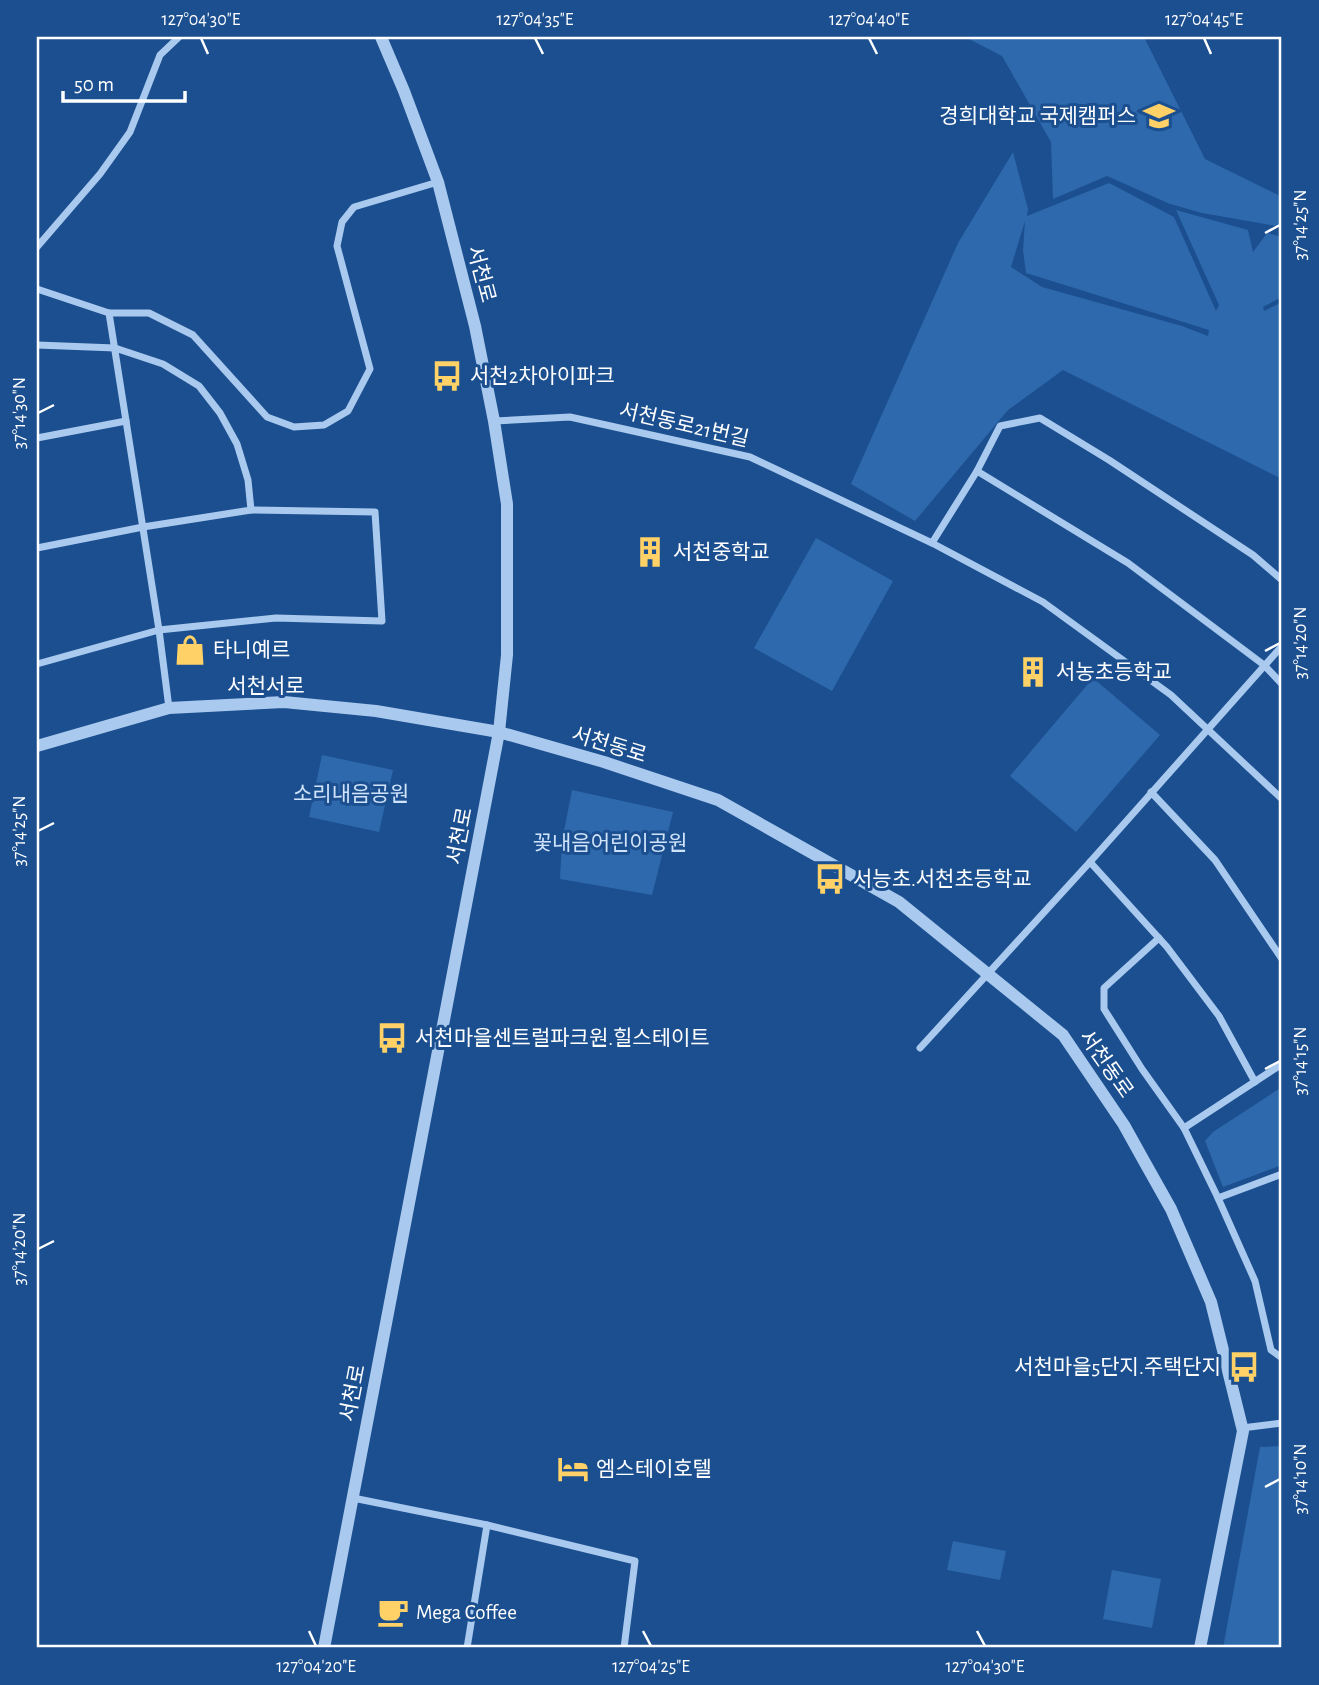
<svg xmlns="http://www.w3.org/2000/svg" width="1319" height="1685" font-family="'Alegreya Sans','Noto Sans KR',sans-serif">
<rect width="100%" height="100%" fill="#1b4f8f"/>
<g fill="#2e69ad" fill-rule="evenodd">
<path d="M 965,37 L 1144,37 L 1205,159 L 1282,197 L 1282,227 L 1202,213 L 1170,204 L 1107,176 L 1053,199 L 1051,142 L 1002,56 Z"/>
<path d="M 1013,152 L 1028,209 L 1027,216 L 1109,183 L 1174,217 L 1216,311 L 1219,305 L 1176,210 L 1248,230 L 1253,252 L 1267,233 L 1282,237 L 1282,297 L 1263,307 L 1264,311 L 1282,302 L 1282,479 L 1063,370 L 1008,410 L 915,521 L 851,484 L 958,243 ZM 1025,221 L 1023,250 L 1026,273 L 1209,330 L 1208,336 L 1182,326 L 1042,287 L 1011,267 Z"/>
<path d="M 816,538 L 893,581 L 832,691 L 754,648 Z"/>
<path d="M 1093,678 L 1160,735 L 1076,832 L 1010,776 Z"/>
<path d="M 322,755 L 393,770 L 379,832 L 309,817 Z"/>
<path d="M 572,790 L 673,812 L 652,895 L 560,879 L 562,841 Z"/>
<path d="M 1282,1087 L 1282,1165 L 1223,1187 L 1205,1141 L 1213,1132 Z"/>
<path d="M 1282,1446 L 1282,1648 L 1223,1648 L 1260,1447 Z"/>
<path d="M 953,1541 L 1006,1551 L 1000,1580 L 947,1570 Z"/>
<path d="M 1112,1570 L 1161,1579 L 1152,1628 L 1103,1619 Z"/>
</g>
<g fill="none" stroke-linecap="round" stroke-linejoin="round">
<g stroke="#a9c9ee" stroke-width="7">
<path d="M 37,247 L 100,174 L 130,132 L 160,55 L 179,37"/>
<path d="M 37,289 L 109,313 L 149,313 L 193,335 L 267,417 L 294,427 L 324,425 L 348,411 L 370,369 L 337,246 L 342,222 L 354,207 L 438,182"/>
<path d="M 109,313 L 159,630 L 169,708"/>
<path d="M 37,345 L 115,348 L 163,364 L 199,386 L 220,413 L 237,444 L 248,480 L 251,510 L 143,527 L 37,548"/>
<path d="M 494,421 L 570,417 L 750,457 L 932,543 L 1043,602 L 1171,695 L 1282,799"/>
<path d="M 37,438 L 126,421"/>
<path d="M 977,471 L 1128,563 L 1264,665 L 1282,684"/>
<path d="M 932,543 L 977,471 L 1000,426 L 1040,418 L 1109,460 L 1253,555 L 1282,580"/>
<path d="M 37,664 L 159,630 L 276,618 L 382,621 L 375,512 L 251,510"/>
<path d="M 1151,792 L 1215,860 L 1282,959"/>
<path d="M 1090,862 L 1167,947 L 1219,1016 L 1255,1082"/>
<path d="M 1159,938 L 1104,988 L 1104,1009 L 1142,1069 L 1184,1128 L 1218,1198 L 1255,1281 L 1271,1350 L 1282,1358"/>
<path d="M 920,1048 L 1090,862 L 1282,646"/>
<path d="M 1184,1128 L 1282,1064"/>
<path d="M 1218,1198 L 1282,1174"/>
<path d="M 1242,1428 L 1282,1423"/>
<path d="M 353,1498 L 487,1525"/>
<path d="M 467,1648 L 487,1525 L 635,1561 L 624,1648"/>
</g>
<g stroke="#a9c9ee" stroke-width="12">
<path d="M 37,746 L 169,708 L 284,702 L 376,711 L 499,732 L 604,762 L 718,800 L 899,902 L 1063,1035 L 1124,1125 L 1144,1161 L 1171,1209 L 1211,1302 L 1243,1431 L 1200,1648"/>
<path d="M 324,1648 L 499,732 L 507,655 L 507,504 L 494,421 L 475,326 L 438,182 L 404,91 L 381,37"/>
</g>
</g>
<path fill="none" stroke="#fff" stroke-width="2.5" d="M 201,38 L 208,54M 535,38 L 543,54M 869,38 L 877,54M 1204,38 L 1211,54M 1265,233 L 1280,225M 38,413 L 54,405M 1265,651 L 1280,643M 38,831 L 54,823M 1265,1069 L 1280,1061M 38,1249 L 54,1241M 1265,1487 L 1280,1479M 309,1631 L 316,1646M 643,1631 L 651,1646M 977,1631 L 985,1646"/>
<defs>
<symbol id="university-bare" viewBox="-9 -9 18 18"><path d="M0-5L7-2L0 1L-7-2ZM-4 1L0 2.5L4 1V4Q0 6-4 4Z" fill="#ffd166" stroke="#1b4f8f" stroke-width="2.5" paint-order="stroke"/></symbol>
<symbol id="bus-bare" viewBox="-9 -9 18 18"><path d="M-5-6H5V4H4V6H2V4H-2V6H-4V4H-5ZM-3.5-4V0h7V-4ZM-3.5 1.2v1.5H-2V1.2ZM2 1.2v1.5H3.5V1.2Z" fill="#ffd166" stroke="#1b4f8f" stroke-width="2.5" paint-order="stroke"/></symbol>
<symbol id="building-bare" viewBox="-9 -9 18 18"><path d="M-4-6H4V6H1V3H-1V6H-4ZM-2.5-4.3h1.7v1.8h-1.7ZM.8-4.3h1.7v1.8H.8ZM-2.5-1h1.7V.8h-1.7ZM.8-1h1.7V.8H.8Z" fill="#ffd166" stroke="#1b4f8f" stroke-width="2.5" paint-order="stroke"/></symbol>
<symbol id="shop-bare" viewBox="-9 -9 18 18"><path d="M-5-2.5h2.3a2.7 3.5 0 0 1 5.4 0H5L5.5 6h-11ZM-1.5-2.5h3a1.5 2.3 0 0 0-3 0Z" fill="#ffd166" stroke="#1b4f8f" stroke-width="2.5" paint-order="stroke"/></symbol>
<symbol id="hotel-bare" viewBox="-9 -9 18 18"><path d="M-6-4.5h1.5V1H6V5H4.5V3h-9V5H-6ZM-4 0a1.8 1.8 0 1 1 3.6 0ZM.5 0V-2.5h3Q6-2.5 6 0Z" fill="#ffd166" stroke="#1b4f8f" stroke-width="2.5" paint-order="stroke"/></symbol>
<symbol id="cafe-bare" viewBox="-9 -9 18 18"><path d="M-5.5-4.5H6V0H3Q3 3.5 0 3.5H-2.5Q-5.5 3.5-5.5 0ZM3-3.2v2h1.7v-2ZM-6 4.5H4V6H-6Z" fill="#ffd166" stroke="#1b4f8f" stroke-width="2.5" paint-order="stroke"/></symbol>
</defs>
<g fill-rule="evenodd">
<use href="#university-bare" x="1137" y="94" width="44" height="44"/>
<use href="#bus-bare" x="425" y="354" width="44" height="44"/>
<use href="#building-bare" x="628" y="530" width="44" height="44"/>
<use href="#shop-bare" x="168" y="628" width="44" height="44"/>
<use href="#building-bare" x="1011" y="650" width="44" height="44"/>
<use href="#bus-bare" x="808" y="857" width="44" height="44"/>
<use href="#bus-bare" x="370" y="1016" width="44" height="44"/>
<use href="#bus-bare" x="1222" y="1345" width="44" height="44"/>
<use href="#hotel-bare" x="551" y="1447" width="44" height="44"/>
<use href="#cafe-bare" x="371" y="1590" width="44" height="44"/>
</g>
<g text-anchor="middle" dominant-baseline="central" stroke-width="6" stroke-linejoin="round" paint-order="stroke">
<g font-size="21" fill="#fff" stroke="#1b4f8f" text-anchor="start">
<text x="1136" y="116" text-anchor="end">경희대학교 국제캠퍼스</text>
<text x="470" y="376">서천2차아이파크</text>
<text x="673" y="552">서천중학교</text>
<text x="213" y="650">타니예르</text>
<text x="1056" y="672">서농초등학교</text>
<text x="853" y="879">서능초.서천초등학교</text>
<text x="415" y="1038">서천마을센트럴파크원.힐스테이트</text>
<text x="1221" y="1367" text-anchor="end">서천마을5단지.주택단지</text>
<text x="596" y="1469">엠스테이호텔</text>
<text x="416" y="1612">Mega Coffee</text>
</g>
<g font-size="21" fill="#fff" stroke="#1b4f8f">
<text transform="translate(481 274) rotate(75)">서천로</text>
<text transform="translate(684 425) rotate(13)">서천동로21번길</text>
<text x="266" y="686">서천서로</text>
<text transform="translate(609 745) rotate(17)">서천동로</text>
<text transform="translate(460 836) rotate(-79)">서천로</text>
<text transform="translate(1106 1064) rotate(55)">서천동로</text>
<text transform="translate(353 1393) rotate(-79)">서천로</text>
</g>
<g font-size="21" fill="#cfe3fa" stroke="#1b4f8f">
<text x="351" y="794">소리내음공원</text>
<text x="610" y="843">꽃내음어린이공원</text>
</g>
</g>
<rect width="1319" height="1685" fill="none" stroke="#1b4f8f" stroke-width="77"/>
<path d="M63 91v10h122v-10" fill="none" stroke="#ffffff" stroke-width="3.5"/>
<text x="74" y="91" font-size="21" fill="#ffffff" stroke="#1b4f8f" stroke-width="5" paint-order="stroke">50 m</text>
<rect x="38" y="38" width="1242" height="1608" fill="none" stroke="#fff" stroke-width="2.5"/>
<g font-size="18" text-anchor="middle" fill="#fff">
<text x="201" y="25">127°04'30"E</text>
<text x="535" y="25">127°04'35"E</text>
<text x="869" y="25">127°04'40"E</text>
<text x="1204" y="25">127°04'45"E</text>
<text transform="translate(1300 225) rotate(-90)" y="6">37°14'25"N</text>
<text transform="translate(19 413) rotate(-90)" y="6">37°14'30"N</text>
<text transform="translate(1300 643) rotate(-90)" y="6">37°14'20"N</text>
<text transform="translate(19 831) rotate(-90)" y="6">37°14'25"N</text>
<text transform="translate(1300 1061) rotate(-90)" y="6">37°14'15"N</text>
<text transform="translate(19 1249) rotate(-90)" y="6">37°14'20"N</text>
<text transform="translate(1300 1479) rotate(-90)" y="6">37°14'10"N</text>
<text x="316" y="1672">127°04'20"E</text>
<text x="651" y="1672">127°04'25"E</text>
<text x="985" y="1672">127°04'30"E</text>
</g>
</svg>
